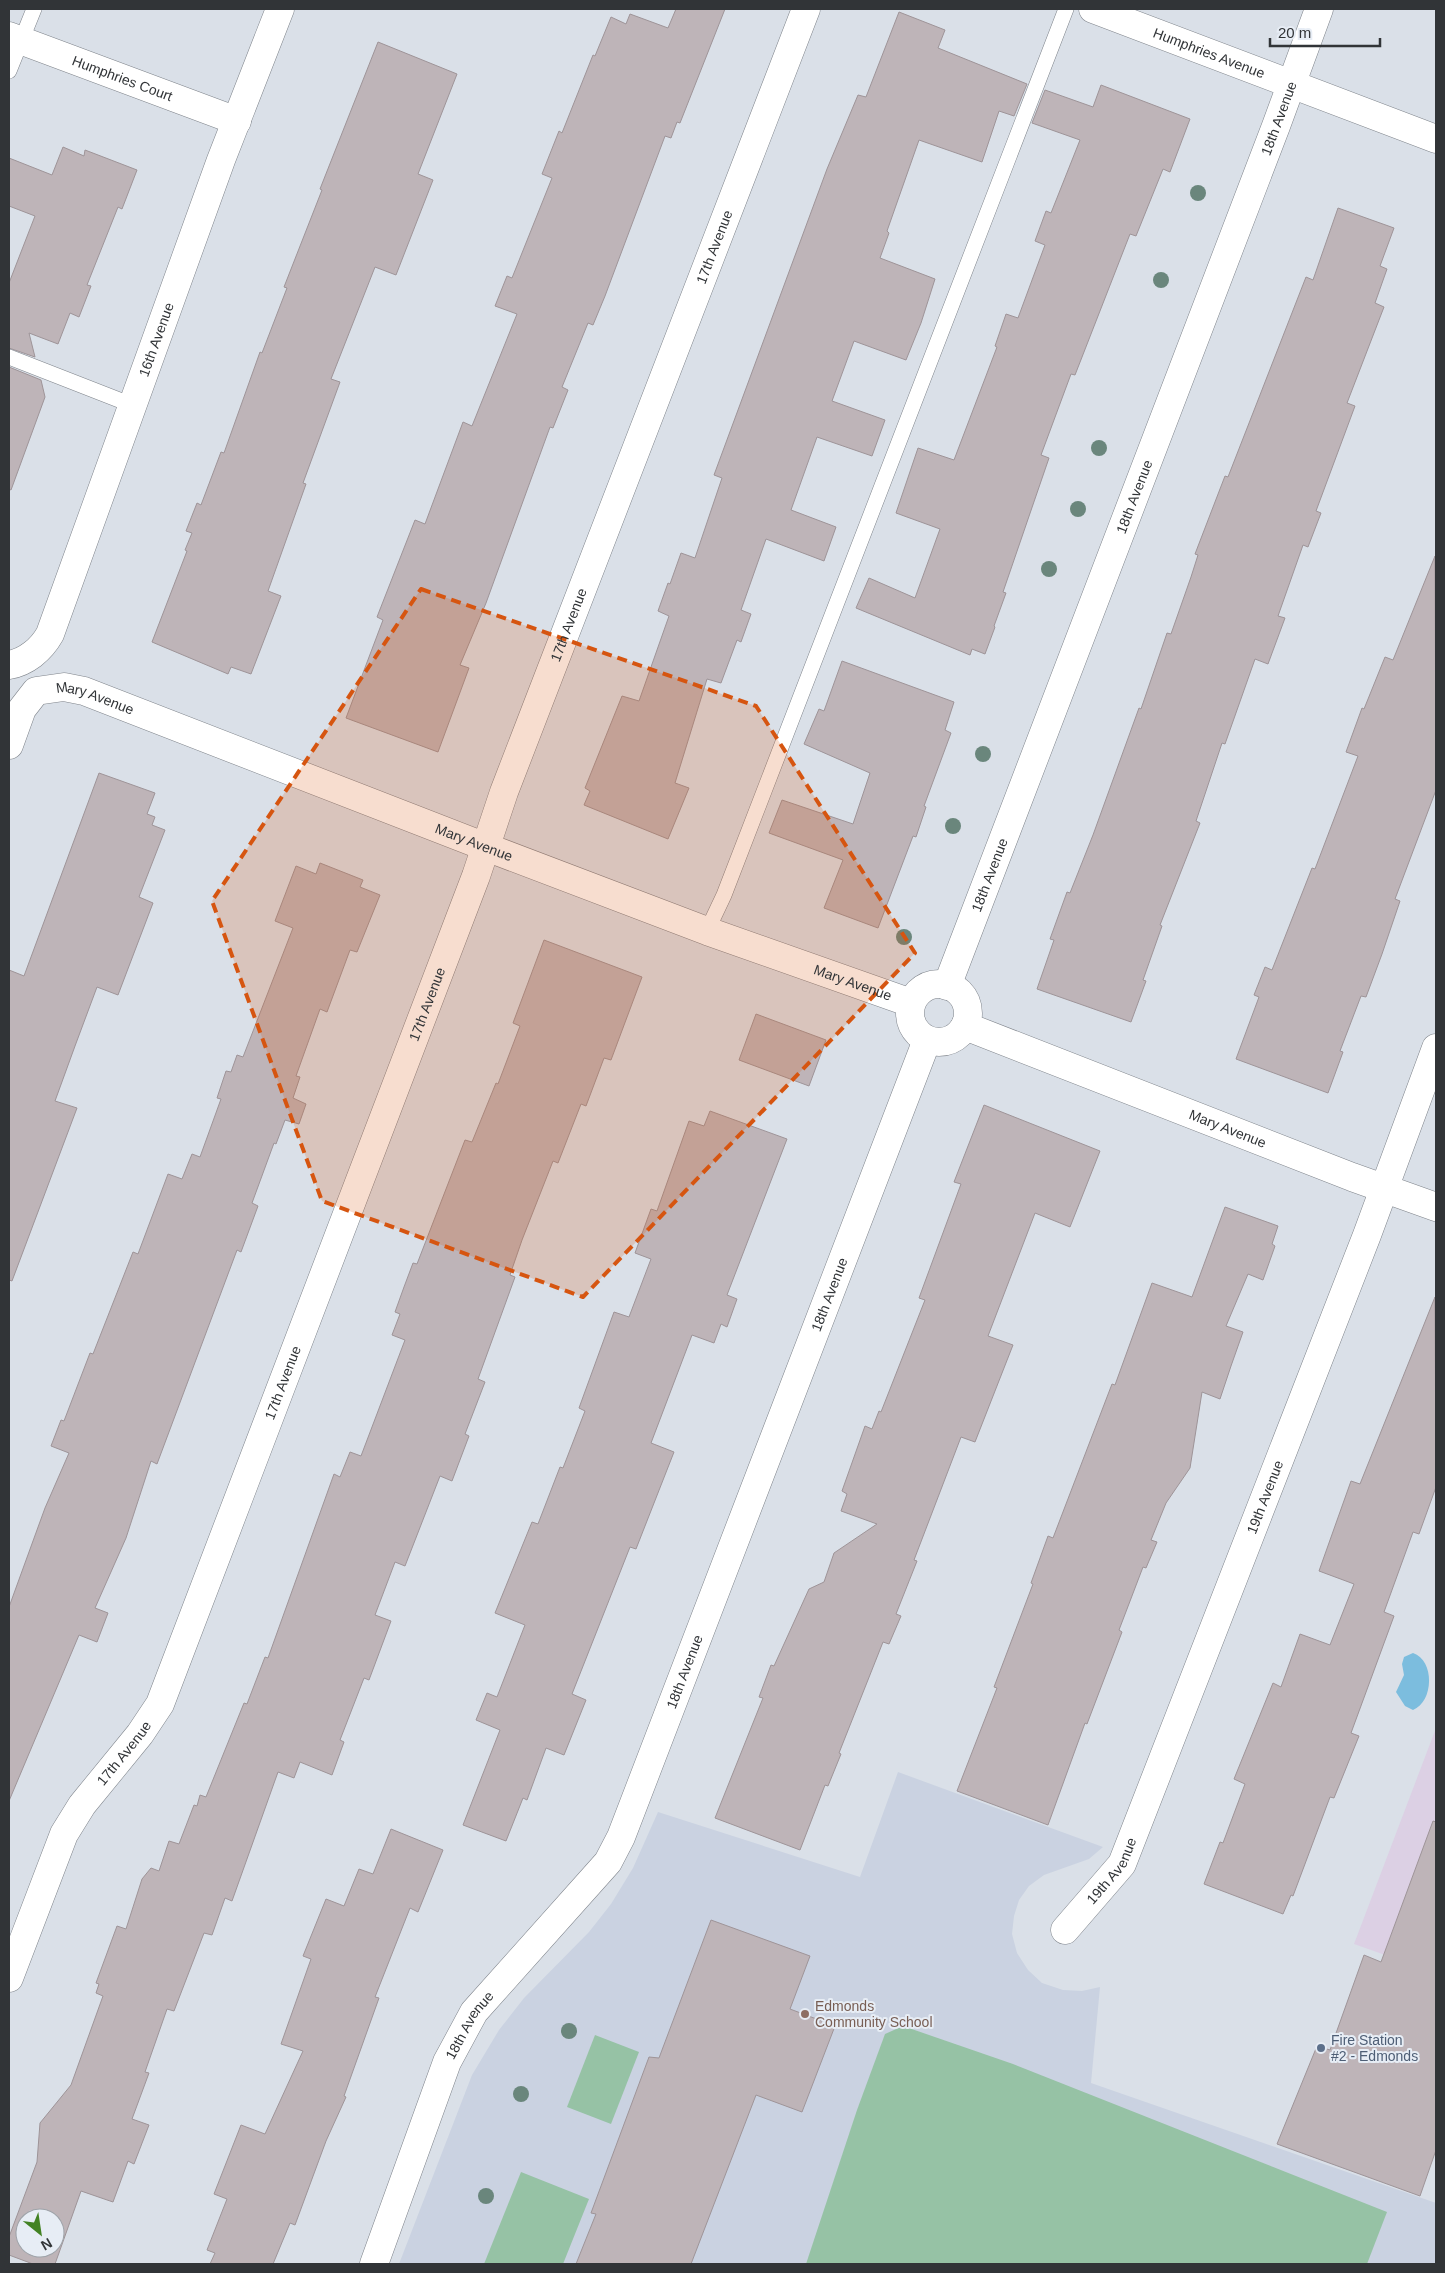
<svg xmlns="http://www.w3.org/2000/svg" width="1445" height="2273" font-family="Arial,sans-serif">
<rect width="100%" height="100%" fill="#dae0e8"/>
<path fill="#dcd0e4" d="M 1436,1728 L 1436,1973 L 1354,1944 Z"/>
<path fill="#cad2e1" d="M 898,1772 L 1103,1847 L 1089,1859 L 1044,1875 L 1029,1886 L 1019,1900 L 1014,1916 L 1012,1934 L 1017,1953 L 1028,1970 L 1042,1983 L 1063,1990 L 1082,1991 L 1100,1987 L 1091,2083 L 1436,2203 L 1436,2264 L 399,2264 L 472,2075 L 499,2030 L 524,1998 L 589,1932 L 611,1904 L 633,1868 L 658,1812 L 860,1877 Z"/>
<g fill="#96c2a5">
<path d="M 903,2026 L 1013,2064 L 1387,2212 L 1367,2264 L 806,2264 L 857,2110 L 885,2034 Z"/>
<path d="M 595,2035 L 639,2052 L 611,2124 L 567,2107 Z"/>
<path d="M 521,2172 L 589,2199 L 563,2264 L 484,2264 Z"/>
</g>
<path fill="#7cbdde" d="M 1413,1653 C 1435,1660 1434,1702 1413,1710 L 1405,1706 L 1396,1692 L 1404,1675 L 1402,1664 L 1404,1657 Z"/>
<g fill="#beb4b8" stroke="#9e9498" fill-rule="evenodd">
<path d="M 676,9 L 725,9 L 680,123 L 677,122 L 671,138 L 665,136 L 605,296 L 593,325 L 588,323 L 562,387 L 568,390 L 553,428 L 550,427 L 486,603 L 460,665 L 469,668 L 438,752 L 346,718 L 383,620 L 377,617 L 415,520 L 425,524 L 463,422 L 472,426 L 517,314 L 495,306 L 507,276 L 512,278 L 552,178 L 542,174 L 559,131 L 562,133 L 593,55 L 595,56 L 611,17 L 626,24 L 630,14 L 668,28 Z"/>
<path d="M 899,12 L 945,30 L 938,48 L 1027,84 L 1014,116 L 999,111 L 982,162 L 919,140 L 887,231 L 889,233 L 880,258 L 935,279 L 921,323 L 906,360 L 854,341 L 832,401 L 885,420 L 872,456 L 817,437 L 791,510 L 836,527 L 824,561 L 766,539 L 741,610 L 751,614 L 741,642 L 737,640 L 721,683 L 707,679 L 675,783 L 689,788 L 668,839 L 584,805 L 590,791 L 585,788 L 622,696 L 639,701 L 669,616 L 658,611 L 668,583 L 670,584 L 681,553 L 695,558 L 722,478 L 714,475 L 827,169 L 858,95 L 866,97 Z"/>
<path d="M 378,42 L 457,74 L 418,174 L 433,180 L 396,275 L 375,267 L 331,379 L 340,382 L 303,483 L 306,484 L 268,591 L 281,596 L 251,674 L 231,667 L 228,674 L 152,642 L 187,551 L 185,550 L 192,533 L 186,531 L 197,503 L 201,505 L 221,452 L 224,453 L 260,352 L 262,353 L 287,288 L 284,287 L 322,190 L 320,189 Z"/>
<path d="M 1101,85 L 1190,119 L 1170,172 L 1163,169 L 1136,236 L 1130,234 L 1075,375 L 1071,374 L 1041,455 L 1049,458 L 1003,592 L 1006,593 L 994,626 L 995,627 L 985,654 L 972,649 L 970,655 L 856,608 L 869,578 L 915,598 L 940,529 L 896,513 L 918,448 L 954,460 L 997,347 L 995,346 L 1006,314 L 1018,318 L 1045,245 L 1035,241 L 1046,211 L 1051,213 L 1080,140 L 1032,123 L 1045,90 L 1093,107 Z"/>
<path d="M 63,147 L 84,156 L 85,150 L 137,170 L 122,209 L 118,207 L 87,285 L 91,286 L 79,317 L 70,313 L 58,344 L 29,333 L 35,357 L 9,348 L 9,283 L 35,216 L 9,206 L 9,158 L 52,175 Z"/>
<path d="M 1338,208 L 1394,228 L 1380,266 L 1387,269 L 1375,303 L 1384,307 L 1347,403 L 1355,406 L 1316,511 L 1321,513 L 1308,547 L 1303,545 L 1278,616 L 1285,618 L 1268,664 L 1255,659 L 1225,744 L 1222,743 L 1196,821 L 1200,823 L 1160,925 L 1162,926 L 1143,980 L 1146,981 L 1131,1022 L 1037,989 L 1054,940 L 1050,939 L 1067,892 L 1070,893 L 1093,835 L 1139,708 L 1141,709 L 1167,633 L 1171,634 L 1191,577 L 1198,555 L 1195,554 L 1225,476 L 1228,477 L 1306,277 L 1313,280 Z"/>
<path d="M 9,367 L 41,380 L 45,397 L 11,490 L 9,489 Z"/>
<path d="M 1435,556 L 1436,790 L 1395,899 L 1400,901 L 1382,954 L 1366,997 L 1361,996 L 1340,1051 L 1343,1052 L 1328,1093 L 1236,1059 L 1259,997 L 1254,995 L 1265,967 L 1272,970 L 1312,868 L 1315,869 L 1358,756 L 1346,752 L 1362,708 L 1364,709 L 1385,657 L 1393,660 Z"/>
<path d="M 842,661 L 954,702 L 945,730 L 951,733 L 924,806 L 926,807 L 916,837 L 913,836 L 878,928 L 824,908 L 843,860 L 769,833 L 782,800 L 853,824 L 870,773 L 804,744 L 819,709 L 824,711 Z"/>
<path d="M 99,773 L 155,793 L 147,814 L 155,817 L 152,825 L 165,830 L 139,897 L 153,903 L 118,995 L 97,987 L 75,1046 L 55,1101 L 77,1108 L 12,1281 L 9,1280 L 9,970 L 24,976 Z"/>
<path d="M 320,863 L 363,880 L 360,887 L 380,895 L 357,952 L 350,950 L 327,1012 L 320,1009 L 296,1076 L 300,1077 L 293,1098 L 306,1104 L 299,1124 L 285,1120 L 276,1144 L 274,1143 L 252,1203 L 258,1206 L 241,1252 L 237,1250 L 157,1464 L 151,1461 L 126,1538 L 95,1608 L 108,1613 L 97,1642 L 79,1635 L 9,1801 L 9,1607 L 45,1508 L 69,1453 L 51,1446 L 61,1420 L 64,1421 L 90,1353 L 93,1354 L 133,1252 L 138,1254 L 168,1174 L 182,1179 L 192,1154 L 200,1157 L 221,1099 L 217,1098 L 226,1071 L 231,1072 L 237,1055 L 243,1057 L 293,928 L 275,921 L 296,866 L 316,874 Z"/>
<path d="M 544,940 L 642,977 L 611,1060 L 604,1058 L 586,1106 L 581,1104 L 558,1163 L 553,1161 L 522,1240 L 510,1275 L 515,1277 L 478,1379 L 485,1382 L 465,1434 L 469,1436 L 452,1481 L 440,1476 L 405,1566 L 395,1562 L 375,1615 L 391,1621 L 369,1680 L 364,1678 L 340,1740 L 344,1742 L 332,1775 L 300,1762 L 294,1778 L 278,1772 L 232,1901 L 225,1898 L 212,1935 L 204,1933 L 174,2011 L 167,2009 L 145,2072 L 149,2073 L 132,2119 L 149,2125 L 134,2164 L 128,2161 L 113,2202 L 81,2191 L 55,2264 L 33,2264 L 9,2255 L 9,2237 L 37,2162 L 40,2123 L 71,2085 L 103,1996 L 96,1993 L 99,1984 L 96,1983 L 117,1926 L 126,1929 L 142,1879 L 151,1868 L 159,1871 L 169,1841 L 179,1844 L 194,1805 L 197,1806 L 200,1795 L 206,1797 L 244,1703 L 247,1704 L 265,1657 L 268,1658 L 334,1474 L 340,1477 L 350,1452 L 361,1456 L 405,1340 L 392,1335 L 400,1314 L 395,1312 L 404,1287 L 413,1263 L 417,1264 L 465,1140 L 472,1142 L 496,1083 L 498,1084 L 520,1026 L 513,1023 ZM 25,2218 L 55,2218 L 55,2248 L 25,2248 Z"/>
<path d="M 756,1014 L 826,1040 L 809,1086 L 739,1060 Z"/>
<path d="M 984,1105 L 1100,1151 L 1070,1227 L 1035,1213 L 988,1336 L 1013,1345 L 975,1442 L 961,1437 L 914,1560 L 917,1561 L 896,1614 L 901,1616 L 889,1644 L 883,1642 L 839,1753 L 841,1754 L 828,1786 L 825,1785 L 800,1850 L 715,1818 L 763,1698 L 759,1697 L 771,1665 L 774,1666 L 809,1589 L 824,1582 L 834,1553 L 877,1524 L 841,1511 L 847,1494 L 842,1491 L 865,1426 L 872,1429 L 879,1411 L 881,1412 L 925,1300 L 919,1298 L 961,1184 L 954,1182 Z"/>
<path d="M 710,1111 L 787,1139 L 727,1295 L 737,1299 L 727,1327 L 721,1324 L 714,1343 L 692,1335 L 651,1443 L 674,1452 L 636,1549 L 630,1547 L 572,1694 L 586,1700 L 564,1755 L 546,1748 L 527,1800 L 523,1798 L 506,1841 L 463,1825 L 500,1730 L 476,1720 L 487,1693 L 497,1697 L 525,1625 L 495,1613 L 532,1522 L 538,1524 L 560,1467 L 563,1468 L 585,1411 L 579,1408 L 614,1312 L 629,1317 L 651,1259 L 635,1253 L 651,1209 L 657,1211 L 689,1121 L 704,1126 Z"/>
<path d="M 1225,1207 L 1278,1226 L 1272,1244 L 1275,1246 L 1263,1280 L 1248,1274 L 1226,1326 L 1243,1332 L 1231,1366 L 1220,1399 L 1202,1392 L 1190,1468 L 1166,1503 L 1151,1540 L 1157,1542 L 1146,1568 L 1143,1567 L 1119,1630 L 1122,1632 L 1087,1724 L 1085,1723 L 1048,1825 L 957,1791 L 997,1688 L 994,1687 L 1033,1584 L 1031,1583 L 1048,1536 L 1053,1538 L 1112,1384 L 1115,1385 L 1152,1283 L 1192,1297 Z"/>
<path d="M 1435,1297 L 1436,1487 L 1419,1534 L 1413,1532 L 1384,1612 L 1394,1616 L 1351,1733 L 1359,1736 L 1334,1798 L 1330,1797 L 1293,1896 L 1291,1895 L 1283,1914 L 1204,1884 L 1220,1842 L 1223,1843 L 1245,1784 L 1234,1779 L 1273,1683 L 1281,1687 L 1300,1634 L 1330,1645 L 1354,1584 L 1319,1571 L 1351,1481 L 1360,1484 Z"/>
<path d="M 1433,1821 L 1436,1822 L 1436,2150 L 1420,2196 L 1277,2144 L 1317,2046 L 1330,2050 L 1364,1955 L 1381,1962 Z"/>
<path d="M 391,1829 L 443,1850 L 418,1912 L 410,1908 L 375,1997 L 379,1998 L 344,2096 L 346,2097 L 326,2141 L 295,2225 L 290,2223 L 273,2264 L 210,2264 L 215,2253 L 207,2250 L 227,2199 L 214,2194 L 241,2125 L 265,2134 L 303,2051 L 281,2044 L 311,1959 L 303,1956 L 326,1899 L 344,1906 L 359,1869 L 373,1874 Z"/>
<path d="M 711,1920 L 810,1956 L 790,2009 L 835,2026 L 802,2112 L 756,2095 L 691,2264 L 576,2264 L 596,2214 L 591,2213 L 649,2057 L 659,2058 Z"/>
</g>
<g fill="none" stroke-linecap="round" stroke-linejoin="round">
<defs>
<g id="service">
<path d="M 9,71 L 34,9"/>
<path d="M 9,357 L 132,405"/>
<path d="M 707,931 L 724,895 L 1066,9"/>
</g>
<g id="minor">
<path id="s1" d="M 1093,9 L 1436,139"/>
<path id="s2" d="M 9,36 L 237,121"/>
<path id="s3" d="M 9,665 C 26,662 41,650 50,634 L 221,160 L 280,9"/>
<path id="s4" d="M 9,745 L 22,709 L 36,691 L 64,687 L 84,691 L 486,847 L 707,931 L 911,1003"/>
<circle cx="939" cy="1013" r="29"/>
<path id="s5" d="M 947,986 L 1276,126 L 1319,9"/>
<path id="s6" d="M 965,1026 L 1352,1177 L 1436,1207"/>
<path id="s7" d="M 1065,1930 L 1122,1864 L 1367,1235 L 1436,1048"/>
<path id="s8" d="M 9,1978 L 64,1834 L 82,1805 L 140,1734 L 160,1704 L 476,876 L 504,792 L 806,9"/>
<path id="s9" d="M 374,2264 L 447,2062 L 474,2012 L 608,1862 L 621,1837 L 927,1040"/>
</g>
</defs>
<use href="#service" stroke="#7f848b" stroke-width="16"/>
<use href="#minor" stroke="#7f848b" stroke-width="29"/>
<use href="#service" stroke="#fff" stroke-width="15"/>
<use href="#minor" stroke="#fff" stroke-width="28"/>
</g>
<g fill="#6a867c">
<circle cx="1198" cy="193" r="8"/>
<circle cx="1161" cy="280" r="8"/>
<circle cx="1099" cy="448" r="8"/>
<circle cx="1078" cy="509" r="8"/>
<circle cx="1049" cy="569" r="8"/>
<circle cx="983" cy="754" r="8"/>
<circle cx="953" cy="826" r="8"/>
<circle cx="904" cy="937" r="8"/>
<circle cx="569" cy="2031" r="8"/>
<circle cx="521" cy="2094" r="8"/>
<circle cx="486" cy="2196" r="8"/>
</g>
<path fill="#d65510" fill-opacity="0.2" stroke="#d65510" stroke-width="4" stroke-dasharray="10 6" stroke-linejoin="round" d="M 421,589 L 756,706 L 915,953 L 583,1297 L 322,1201 L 212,901 Z"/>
<circle fill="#8d6e63" stroke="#e7edf5" stroke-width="2" cx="805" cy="2014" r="5"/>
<circle fill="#5c6f8a" stroke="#e7edf5" stroke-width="2" cx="1321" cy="2048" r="5"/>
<g text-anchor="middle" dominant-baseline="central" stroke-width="4" stroke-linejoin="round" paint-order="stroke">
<g font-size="14" fill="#313437" stroke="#e7edf5">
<text stroke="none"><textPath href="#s1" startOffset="124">Humphries Avenue</textPath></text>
<text stroke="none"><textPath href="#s2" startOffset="121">Humphries Court</textPath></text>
<text stroke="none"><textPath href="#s5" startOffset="929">18th Avenue</textPath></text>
<text stroke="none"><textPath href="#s8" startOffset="1875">17th Avenue</textPath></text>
<text stroke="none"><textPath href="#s3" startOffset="366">16th Avenue</textPath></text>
<text stroke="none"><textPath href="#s5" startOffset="524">18th Avenue</textPath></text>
<text stroke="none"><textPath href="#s8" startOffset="1470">17th Avenue</textPath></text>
<text stroke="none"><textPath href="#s4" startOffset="122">Mary Avenue</textPath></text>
<text stroke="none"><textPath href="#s4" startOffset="528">Mary Avenue</textPath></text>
<text stroke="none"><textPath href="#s5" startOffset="119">18th Avenue</textPath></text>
<text stroke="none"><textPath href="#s4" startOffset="932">Mary Avenue</textPath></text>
<text stroke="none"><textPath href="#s8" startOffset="1065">17th Avenue</textPath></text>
<text stroke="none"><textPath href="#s6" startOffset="282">Mary Avenue</textPath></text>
<text stroke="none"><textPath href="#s9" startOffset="1082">18th Avenue</textPath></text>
<text stroke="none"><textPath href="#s8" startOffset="660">17th Avenue</textPath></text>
<text stroke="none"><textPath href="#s7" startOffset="481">19th Avenue</textPath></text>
<text stroke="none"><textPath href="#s9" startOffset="678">18th Avenue</textPath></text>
<text stroke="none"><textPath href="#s8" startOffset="255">17th Avenue</textPath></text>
<text stroke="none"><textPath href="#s7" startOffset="76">19th Avenue</textPath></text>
<text stroke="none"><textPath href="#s9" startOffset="258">18th Avenue</textPath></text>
</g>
<g font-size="14" fill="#785e54" stroke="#e7edf5" text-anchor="start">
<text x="815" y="2006">Edmonds<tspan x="815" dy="16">Community School</tspan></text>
</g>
<g font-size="14" fill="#4e5e75" stroke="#e7edf5" text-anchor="start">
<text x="1331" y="2040">Fire Station<tspan x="1331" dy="16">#2 - Edmonds</tspan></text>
</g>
</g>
<rect width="1445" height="2273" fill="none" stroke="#313437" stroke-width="20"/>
<g transform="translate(40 2233) rotate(150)"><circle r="24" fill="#e7edf5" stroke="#9ea3a9"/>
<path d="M0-4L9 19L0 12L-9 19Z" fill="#428223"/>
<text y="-8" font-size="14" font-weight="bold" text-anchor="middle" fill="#313437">N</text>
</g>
<path d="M1270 38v8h110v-8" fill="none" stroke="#313437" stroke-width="2.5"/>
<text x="1278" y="38" font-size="15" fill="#313437" stroke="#e7edf5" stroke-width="4" paint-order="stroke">20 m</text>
</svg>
